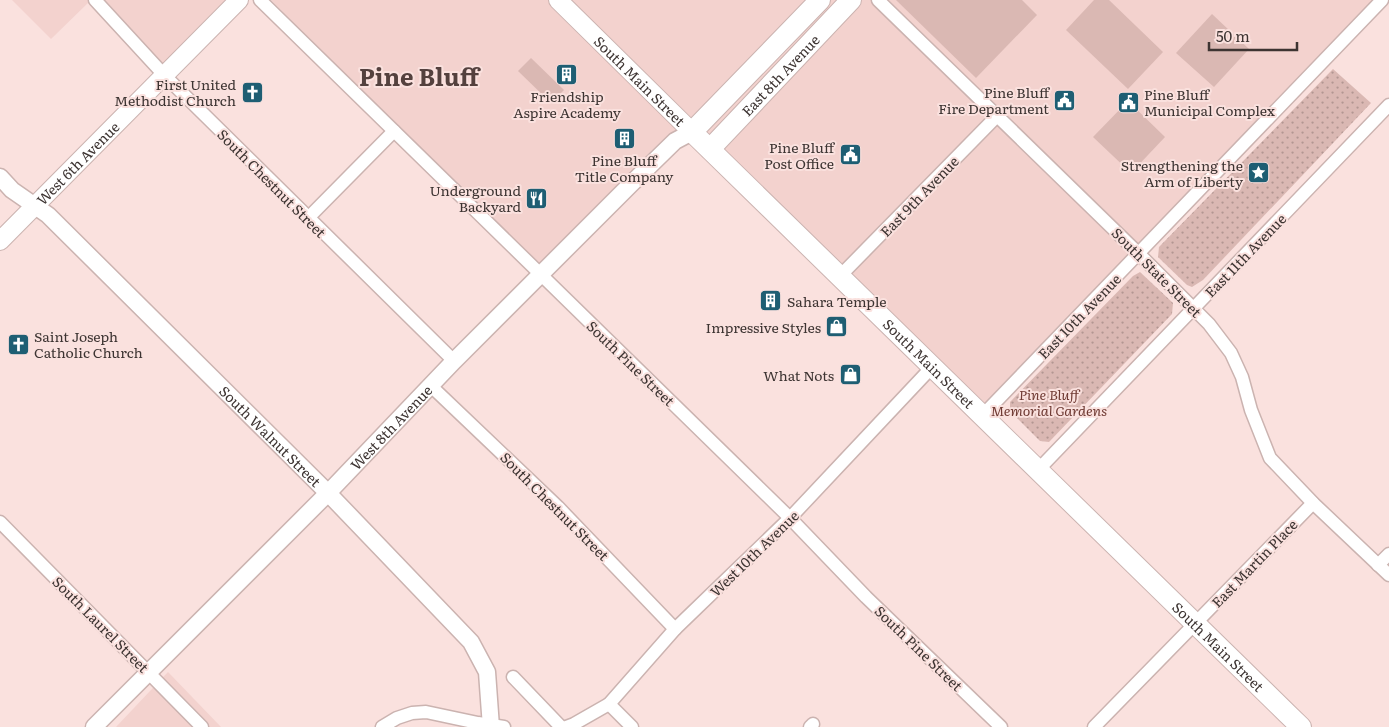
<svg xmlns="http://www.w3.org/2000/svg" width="1389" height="727" font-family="Literata,serif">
<defs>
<pattern id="park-dots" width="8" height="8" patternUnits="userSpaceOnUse" patternTransform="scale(1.25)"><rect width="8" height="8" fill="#dab8b3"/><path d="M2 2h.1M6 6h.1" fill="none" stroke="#b29692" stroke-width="1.8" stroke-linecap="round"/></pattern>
</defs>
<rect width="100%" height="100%" fill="#fae1de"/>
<g fill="#f3d2ce">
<path d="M 12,0 L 91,0 L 51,39 Z"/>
<path d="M 99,0 L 227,0 L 164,68 Z"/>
<path d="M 271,0 L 1375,0 L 987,406 L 692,120 L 541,267 Z"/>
<path d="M 168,672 L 221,727 L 116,727 Z"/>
</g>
<g fill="#dab8b3">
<path d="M 896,0 L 1022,0 L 1037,15 L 976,78 Z"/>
<path d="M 1094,0 L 1109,0 L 1163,52 L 1128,89 L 1066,30 Z"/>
<path d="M 1212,14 L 1249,49 L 1214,87 L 1176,53 Z"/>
<path d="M 531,58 L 564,90 L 551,103 L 518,71 Z"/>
<path d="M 1128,101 L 1165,137 L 1131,173 L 1093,137 Z"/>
</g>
<g fill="url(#park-dots)">
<path d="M 1333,69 L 1371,103 L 1203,280 L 1192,287 L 1187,285 L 1158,257 L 1159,247 Z"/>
<path d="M 1140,272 L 1173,303 L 1172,314 L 1049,442 L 1040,441 L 1010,411 L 1010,402 L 1133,276 Z"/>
</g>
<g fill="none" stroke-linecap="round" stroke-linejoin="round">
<defs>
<g id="minor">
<path d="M 95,0 L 165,76 L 454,361"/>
<path d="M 260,0 L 790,518 L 866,597 L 1001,727"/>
<path d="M 878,0 L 1138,253 L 1209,324 L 1231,353 L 1242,377 L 1251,410 L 1270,458 L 1313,503 L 1389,575"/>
<path d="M 308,218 L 394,131"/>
<path d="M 840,276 L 997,116"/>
<path d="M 431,386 L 558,507 L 675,629"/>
<path d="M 983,415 L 1382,0"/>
<path d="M 1038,470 L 1389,105"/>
<path d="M 0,522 L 202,727"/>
<path d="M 1378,565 L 1389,554"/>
<path d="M 513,677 L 561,727"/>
<path d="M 609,704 L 632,727"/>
<path d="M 382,727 L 397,718 L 412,713 L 426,712 L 478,723 L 504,727"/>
<path d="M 566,727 L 574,724 L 609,704 L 675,629 L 790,518 L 933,366"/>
<path d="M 810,727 L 813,724"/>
<path d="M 1094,727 L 1313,503"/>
</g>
<g id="tertiary">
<path id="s1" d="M 0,177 L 12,190 L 48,215 L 328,493 L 471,642 L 487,672 L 491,727"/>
<path id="s2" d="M 94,727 L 328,493 L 454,361 L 633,182 L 675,141 L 692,132"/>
</g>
<g id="secondary">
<path id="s3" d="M 558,0 L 692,132"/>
<path id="s4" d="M 0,241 L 239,0"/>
</g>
<g id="primary">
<path id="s5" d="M 820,0 L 692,132 C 896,330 1098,529 1301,727"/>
<path id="s6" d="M 710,149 L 851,0"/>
</g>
</defs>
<use href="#minor" stroke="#cbb3b0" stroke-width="15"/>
<use href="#tertiary" stroke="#cbb3b0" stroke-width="19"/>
<use href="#secondary" stroke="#cbb3b0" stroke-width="20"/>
<use href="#primary" stroke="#cbb3b0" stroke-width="22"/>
<use href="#minor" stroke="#fff" stroke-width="12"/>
<use href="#tertiary" stroke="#fff" stroke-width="16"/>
<use href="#secondary" stroke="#fff" stroke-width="18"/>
<use href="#primary" stroke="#fff" stroke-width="20"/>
</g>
<defs>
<symbol id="building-square" viewBox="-11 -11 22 22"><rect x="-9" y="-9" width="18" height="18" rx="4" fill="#1e5e73" stroke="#fae1de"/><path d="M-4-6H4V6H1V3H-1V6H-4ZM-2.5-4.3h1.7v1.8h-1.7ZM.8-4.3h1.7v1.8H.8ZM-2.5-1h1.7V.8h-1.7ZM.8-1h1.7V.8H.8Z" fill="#fff"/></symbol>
<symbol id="church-square" viewBox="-11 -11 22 22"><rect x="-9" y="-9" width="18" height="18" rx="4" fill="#1e5e73" stroke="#fae1de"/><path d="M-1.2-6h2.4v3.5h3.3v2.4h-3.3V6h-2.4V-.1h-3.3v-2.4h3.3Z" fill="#fff"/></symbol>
<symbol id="civic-square" viewBox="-11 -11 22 22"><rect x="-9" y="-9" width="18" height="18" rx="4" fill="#1e5e73" stroke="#fae1de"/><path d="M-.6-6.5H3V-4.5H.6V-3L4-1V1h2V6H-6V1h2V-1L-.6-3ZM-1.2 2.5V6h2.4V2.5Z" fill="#fff"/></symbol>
<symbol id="sight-square" viewBox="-11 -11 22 22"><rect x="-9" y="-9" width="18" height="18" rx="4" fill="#1e5e73" stroke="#fae1de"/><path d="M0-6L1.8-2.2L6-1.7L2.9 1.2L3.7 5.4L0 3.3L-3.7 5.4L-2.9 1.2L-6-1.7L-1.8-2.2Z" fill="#fff"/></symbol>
<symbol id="restaurant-square" viewBox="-11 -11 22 22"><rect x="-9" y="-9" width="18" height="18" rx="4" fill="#1e5e73" stroke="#fae1de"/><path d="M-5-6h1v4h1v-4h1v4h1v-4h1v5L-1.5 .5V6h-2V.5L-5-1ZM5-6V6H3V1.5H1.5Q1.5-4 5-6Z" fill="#fff"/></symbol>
<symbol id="shop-square" viewBox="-11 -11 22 22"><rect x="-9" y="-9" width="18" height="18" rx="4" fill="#1e5e73" stroke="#fae1de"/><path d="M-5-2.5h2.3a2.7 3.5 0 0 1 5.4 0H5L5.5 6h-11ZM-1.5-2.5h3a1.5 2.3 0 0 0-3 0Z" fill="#fff"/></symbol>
</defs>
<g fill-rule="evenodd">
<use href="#building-square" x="554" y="62" width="25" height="25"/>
<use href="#church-square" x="240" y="80" width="25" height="25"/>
<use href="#civic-square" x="1052" y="88" width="25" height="25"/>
<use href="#civic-square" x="1116" y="90" width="25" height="25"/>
<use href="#building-square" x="612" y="126" width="25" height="25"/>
<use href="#civic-square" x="838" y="142" width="25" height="25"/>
<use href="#sight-square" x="1246" y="160" width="25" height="25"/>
<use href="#restaurant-square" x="524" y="186" width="25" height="25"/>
<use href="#building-square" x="758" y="288" width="25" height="25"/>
<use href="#shop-square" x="824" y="314" width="25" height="25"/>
<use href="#church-square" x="6" y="332" width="25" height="25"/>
<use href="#shop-square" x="838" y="362" width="25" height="25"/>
</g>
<g text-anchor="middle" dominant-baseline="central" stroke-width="4" stroke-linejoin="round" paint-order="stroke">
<g font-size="14" fill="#3d3432" stroke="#fae1de">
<text stroke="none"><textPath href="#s6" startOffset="102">East 8th Avenue</textPath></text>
<text stroke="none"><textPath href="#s3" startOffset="115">South Main Street</textPath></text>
<text stroke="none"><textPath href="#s4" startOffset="110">West 6th Avenue</textPath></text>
<text transform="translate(272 183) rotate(45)">South Chestnut Street</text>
<text transform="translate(919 196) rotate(-46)">East 9th Avenue</text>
<text transform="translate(1245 255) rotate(-46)">East 11th Avenue</text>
<text transform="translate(1157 272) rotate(45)">South State Street</text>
<text transform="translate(1079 316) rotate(-46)">East 10th Avenue</text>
<text transform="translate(631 363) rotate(44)">South Pine Street</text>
<text stroke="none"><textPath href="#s5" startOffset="515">South Main Street</textPath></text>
<text stroke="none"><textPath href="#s2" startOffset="422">West 8th Avenue</textPath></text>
<text stroke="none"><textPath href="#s1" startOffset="375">South Walnut Street</textPath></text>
<text transform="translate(555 506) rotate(45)">South Chestnut Street</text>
<text transform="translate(754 553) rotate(-44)">West 10th Avenue</text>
<text transform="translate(1254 563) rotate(-46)">East Martin Place</text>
<text transform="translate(101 624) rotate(45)">South Laurel Street</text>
<text stroke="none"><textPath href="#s5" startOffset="920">South Main Street</textPath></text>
<text transform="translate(919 648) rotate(44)">South Pine Street</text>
</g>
<g font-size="14" fill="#3d3432" stroke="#fae1de" text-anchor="end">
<text x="236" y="84">First United<tspan x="236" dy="16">Methodist Church</tspan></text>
<text x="1049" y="92">Pine Bluff<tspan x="1049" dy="16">Fire Department</tspan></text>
<text x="1144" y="94" text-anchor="start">Pine Bluff<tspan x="1144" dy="16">Municipal Complex</tspan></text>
<text x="567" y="96" text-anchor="middle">Friendship<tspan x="567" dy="16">Aspire Academy</tspan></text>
<text x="834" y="147">Pine Bluff<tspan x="834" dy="16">Post Office</tspan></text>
<text x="624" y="160" text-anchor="middle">Pine Bluff<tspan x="624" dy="16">Title Company</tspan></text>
<text x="1243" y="165">Strengthening the<tspan x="1243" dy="16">Arm of Liberty</tspan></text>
<text x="521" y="190">Underground<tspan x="521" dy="16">Backyard</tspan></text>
<text x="787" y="301" text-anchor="start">Sahara Temple</text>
<text x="821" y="327">Impressive Styles</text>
<text x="34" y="336" text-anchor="start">Saint Joseph<tspan x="34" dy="16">Catholic Church</tspan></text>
<text x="834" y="375">What Nots</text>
</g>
<g font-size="14" font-style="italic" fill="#6f3a33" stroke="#fae1de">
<text x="1049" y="394">Pine Bluff<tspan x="1049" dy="16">Memorial Gardens</tspan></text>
</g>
<g font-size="24" font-weight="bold" fill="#54413e" stroke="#fae1de">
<text x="419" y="75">Pine Bluff</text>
</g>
</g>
<path d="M1209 42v8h88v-8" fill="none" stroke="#3d3432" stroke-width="2.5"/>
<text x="1216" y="42" font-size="15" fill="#3d3432" stroke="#fae1de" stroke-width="4" paint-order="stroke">50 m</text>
</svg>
